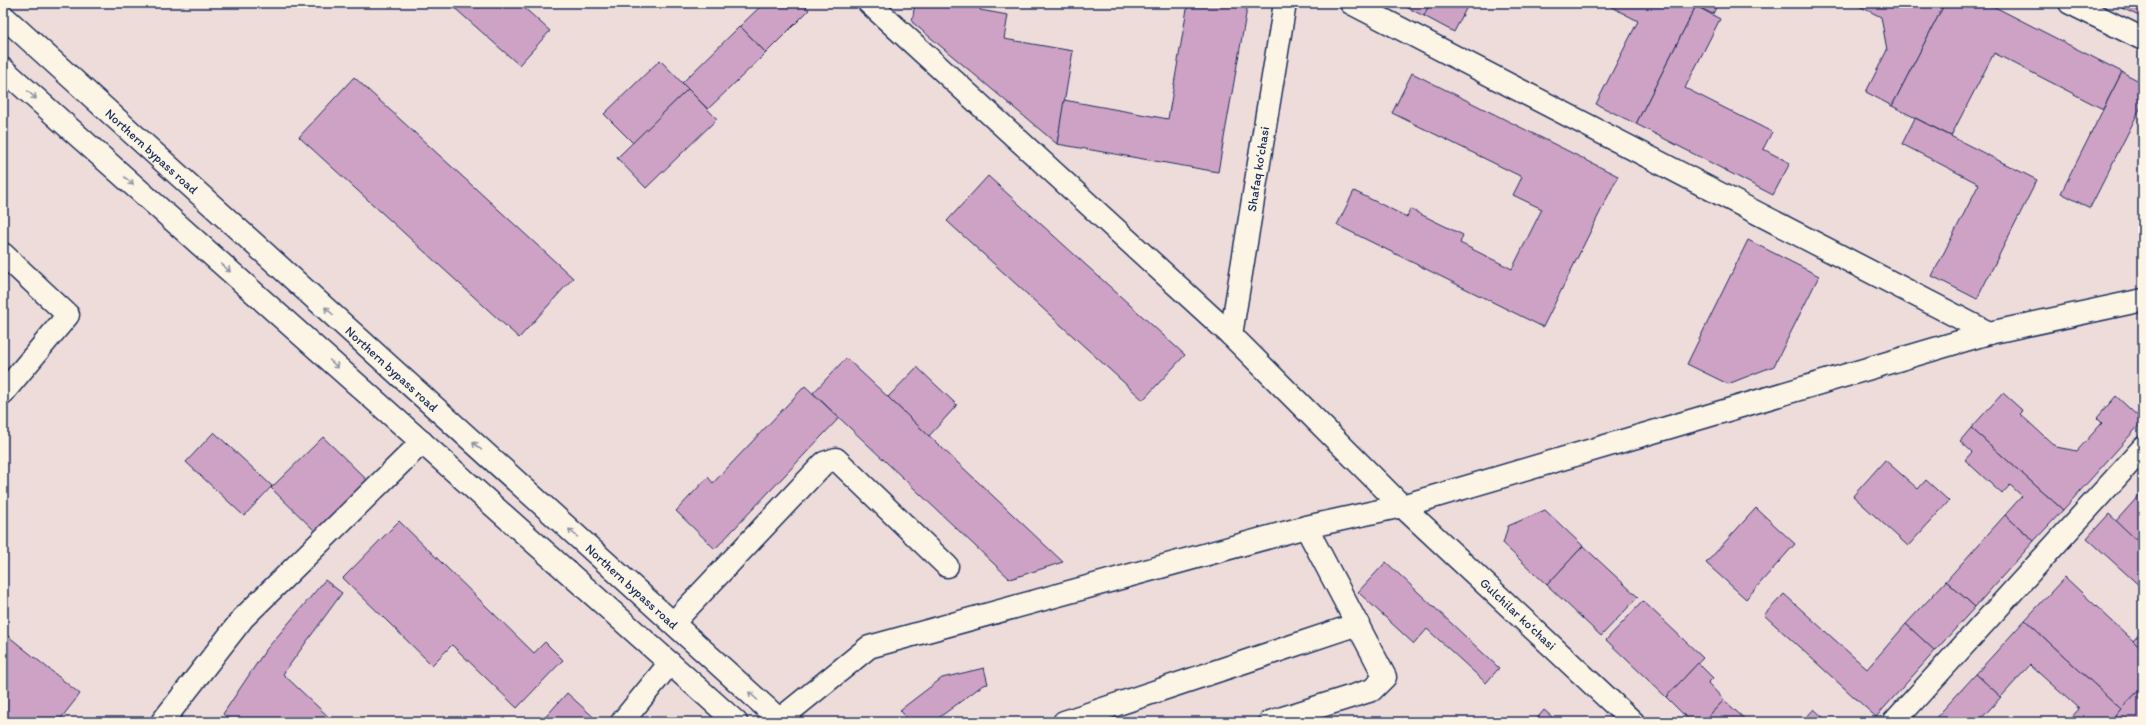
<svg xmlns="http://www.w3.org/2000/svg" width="2146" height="725" font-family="Itim,sans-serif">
<rect width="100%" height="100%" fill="#eedcdb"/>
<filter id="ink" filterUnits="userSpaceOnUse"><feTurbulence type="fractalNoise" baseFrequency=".025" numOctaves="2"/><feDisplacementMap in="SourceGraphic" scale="8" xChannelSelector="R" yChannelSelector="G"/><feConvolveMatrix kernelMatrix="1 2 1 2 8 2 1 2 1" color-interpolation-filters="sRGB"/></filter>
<g filter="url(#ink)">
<g fill="#cea2c5" stroke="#1b2f5e">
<path d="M 449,3 L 519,3 L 550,31 L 519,65 Z"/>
<path d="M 764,3 L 802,3 L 809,10 L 766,53 L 740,26 Z"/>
<path d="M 915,3 L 981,3 L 980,10 L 1008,15 L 1004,39 L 1073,51 L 1057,144 L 912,22 Z"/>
<path d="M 1188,3 L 1248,3 L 1218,172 L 1057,144 L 1064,100 L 1168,119 Z"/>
<path d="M 1398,3 L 1430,3 L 1424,16 Z"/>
<path d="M 1430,3 L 1469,3 L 1454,32 L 1424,16 Z"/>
<path d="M 1604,3 L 1690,3 L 1696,6 L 1636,124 L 1596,104 L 1638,21 Z"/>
<path d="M 1690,3 L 1718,3 L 1713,14 Z"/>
<path d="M 1853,3 L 1945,3 L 1892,106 L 1866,92 L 1887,50 L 1881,17 Z"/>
<path d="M 1945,3 L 1987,3 L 2122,72 L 2103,109 L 1994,53 L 1951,136 L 1892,106 Z"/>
<path d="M 2125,3 L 2143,3 L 2143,18 L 2122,8 Z"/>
<path d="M 1696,6 L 1720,19 L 1685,88 L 1772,132 L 1763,149 L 1790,163 L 1773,195 L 1636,124 Z"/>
<path d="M 740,26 L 766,53 L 708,109 L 682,83 Z"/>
<path d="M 660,60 L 688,89 L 633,143 L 604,114 Z"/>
<path d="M 2122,72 L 2143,83 L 2143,103 L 2090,208 L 2061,193 Z"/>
<path d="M 1412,73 L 1618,176 L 1543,327 L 1337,225 L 1354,191 L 1407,217 L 1410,209 L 1463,235 L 1460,243 L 1512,269 L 1542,209 L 1513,195 L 1522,177 L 1392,113 Z"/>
<path d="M 354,77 L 573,278 L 519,338 L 299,137 Z"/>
<path d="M 688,89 L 717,119 L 646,188 L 617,158 Z"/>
<path d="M 1915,118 L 2037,180 L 1977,299 L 1932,276 L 1979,184 L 1902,144 Z"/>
<path d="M 988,176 L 1185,355 L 1143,400 L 947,221 Z"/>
<path d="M 1748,240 L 1819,276 L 1774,366 L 1728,384 L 1687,364 Z"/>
<path d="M 846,358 L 888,397 L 1063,562 L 1010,579 L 813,393 Z"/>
<path d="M 917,367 L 957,405 L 929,436 L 888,397 Z"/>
<path d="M 805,386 L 839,418 L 715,549 L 676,511 L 708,477 L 713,483 Z"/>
<path d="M 2003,393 L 2023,411 L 2020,414 L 2056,447 L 2077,451 L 2102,423 L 2097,418 L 2116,396 L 2143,421 L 2063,510 L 1971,428 Z"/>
<path d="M 1971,428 L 2063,510 L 2034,541 L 2005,515 L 2022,496 L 2010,485 L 2002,494 L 1965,460 L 1972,452 L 1960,441 Z"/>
<path d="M 214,432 L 272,486 L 244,516 L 186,462 Z"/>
<path d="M 323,437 L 369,482 L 317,533 L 271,488 Z"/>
<path d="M 1885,460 L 1918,489 L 1926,480 L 1949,501 L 1908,546 L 1853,496 Z"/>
<path d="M 2143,491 L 2143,531 L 2135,539 L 2116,521 Z"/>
<path d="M 1756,508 L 1795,544 L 1746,599 L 1706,563 Z"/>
<path d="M 1545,510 L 1583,546 L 1547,585 L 1503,544 L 1508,526 Z"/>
<path d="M 2109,514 L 2143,546 L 2143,589 L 2087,538 Z"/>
<path d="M 2005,515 L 2034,541 L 1975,607 L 1946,581 Z"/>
<path d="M 399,521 L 534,653 L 545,642 L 563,660 L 517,708 L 452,645 L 432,665 L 343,578 Z"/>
<path d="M 1583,546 L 1638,597 L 1601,636 L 1547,585 Z"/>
<path d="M 1386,562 L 1499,668 L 1486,683 L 1427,629 L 1414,644 L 1358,592 Z"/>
<path d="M 2065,577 L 2143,650 L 2143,686 L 2121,709 L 2025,620 Z"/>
<path d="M 325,580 L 342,593 L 283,674 L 334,722 L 232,722 L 223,714 L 265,651 Z"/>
<path d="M 1946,581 L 1975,607 L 1935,651 L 1906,624 Z"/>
<path d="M 1784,594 L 1867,669 L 1906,624 L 1935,651 L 1876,717 L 1764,615 Z"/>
<path d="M 1643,601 L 1703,658 L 1666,697 L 1606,640 Z"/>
<path d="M 2025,620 L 2121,709 L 2110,722 L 2067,722 L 2079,709 L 2030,665 L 2001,697 L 1976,674 Z"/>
<path d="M 2143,630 L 2143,650 L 2133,641 Z"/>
<path d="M 3,632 L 80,694 L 58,722 L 3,722 Z"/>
<path d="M 1698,663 L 1713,678 L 1708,683 L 1724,700 L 1703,722 L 1691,722 L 1666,697 Z"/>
<path d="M 984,668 L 988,684 L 983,685 L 933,722 L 910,722 L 900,710 L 942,678 Z"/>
<path d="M 1976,674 L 2001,697 L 1978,722 L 1932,722 Z"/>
<path d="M 2143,686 L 2143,722 L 2110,722 L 2121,709 Z"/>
<path d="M 567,693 L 599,722 L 541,722 Z"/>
<path d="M 1724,700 L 1748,722 L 1703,722 Z"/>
<path d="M 1814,709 L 1828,722 L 1802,722 Z"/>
<path d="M 1544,710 L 1558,722 L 1534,722 Z"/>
</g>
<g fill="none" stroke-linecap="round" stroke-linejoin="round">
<defs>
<g id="minor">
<path d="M 869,3 L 1231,335 L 1402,506 L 1633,722"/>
<path d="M 1351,3 L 1989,333"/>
<path d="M 2070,3 L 2143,39"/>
<path d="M 3,254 L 68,315 L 3,393"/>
<path d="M 1231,335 L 1285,3"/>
<path d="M 673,623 L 824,463 L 836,459 L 947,566"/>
<path d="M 779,720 L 869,647 L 1306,527 L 1402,506 L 1989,333 L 2143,300"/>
<path d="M 162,722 L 243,618 L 422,442"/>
<path d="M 622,722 L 670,663"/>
<path d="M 1064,722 L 1358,624"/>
<path d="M 1270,722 L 1372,690 L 1385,677 L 1306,527"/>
<path d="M 1894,722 L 2143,448"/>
</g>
<g id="major">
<path id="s1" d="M 3,16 L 782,722"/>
<path d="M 3,69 L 736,722"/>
</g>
</defs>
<use href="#minor" stroke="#1b2f5e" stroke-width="25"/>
<use href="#major" stroke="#1b2f5e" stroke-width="25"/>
<use href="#minor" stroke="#fcf5e5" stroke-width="22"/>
<use href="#major" stroke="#fcf5e5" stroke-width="22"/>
</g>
<defs><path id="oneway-shaft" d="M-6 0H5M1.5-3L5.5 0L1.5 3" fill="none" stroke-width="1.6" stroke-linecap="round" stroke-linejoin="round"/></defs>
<g stroke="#8c92a2">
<use href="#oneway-shaft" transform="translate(32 95) rotate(42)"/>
<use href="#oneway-shaft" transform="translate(129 181) rotate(42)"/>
<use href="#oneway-shaft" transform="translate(226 268) rotate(42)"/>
<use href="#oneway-shaft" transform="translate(329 311) rotate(-138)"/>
<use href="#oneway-shaft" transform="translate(334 364) rotate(42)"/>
<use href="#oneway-shaft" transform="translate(477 446) rotate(-138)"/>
<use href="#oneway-shaft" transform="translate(573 533) rotate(-138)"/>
<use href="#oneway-shaft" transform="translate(753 696) rotate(-138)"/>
</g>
</g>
<g text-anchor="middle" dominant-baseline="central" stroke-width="3" stroke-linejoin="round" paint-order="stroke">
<g font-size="13" fill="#1b2f5e" stroke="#fcf5e5">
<text stroke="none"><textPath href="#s1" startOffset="201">Northern bypass road</textPath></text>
<text transform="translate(1258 169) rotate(-81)">Shafaq koʻchasi</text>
<text stroke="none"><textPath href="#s1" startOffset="525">Northern bypass road</textPath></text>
<text stroke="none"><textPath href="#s1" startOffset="849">Northern bypass road</textPath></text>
<text transform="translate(1518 614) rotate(43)">Gulchilar koʻchasi</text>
</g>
</g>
<rect width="2146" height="725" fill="none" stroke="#fcf5e5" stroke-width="16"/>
<rect x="8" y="8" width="2130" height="709" fill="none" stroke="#1b2f5e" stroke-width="1.5" filter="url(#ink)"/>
</svg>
